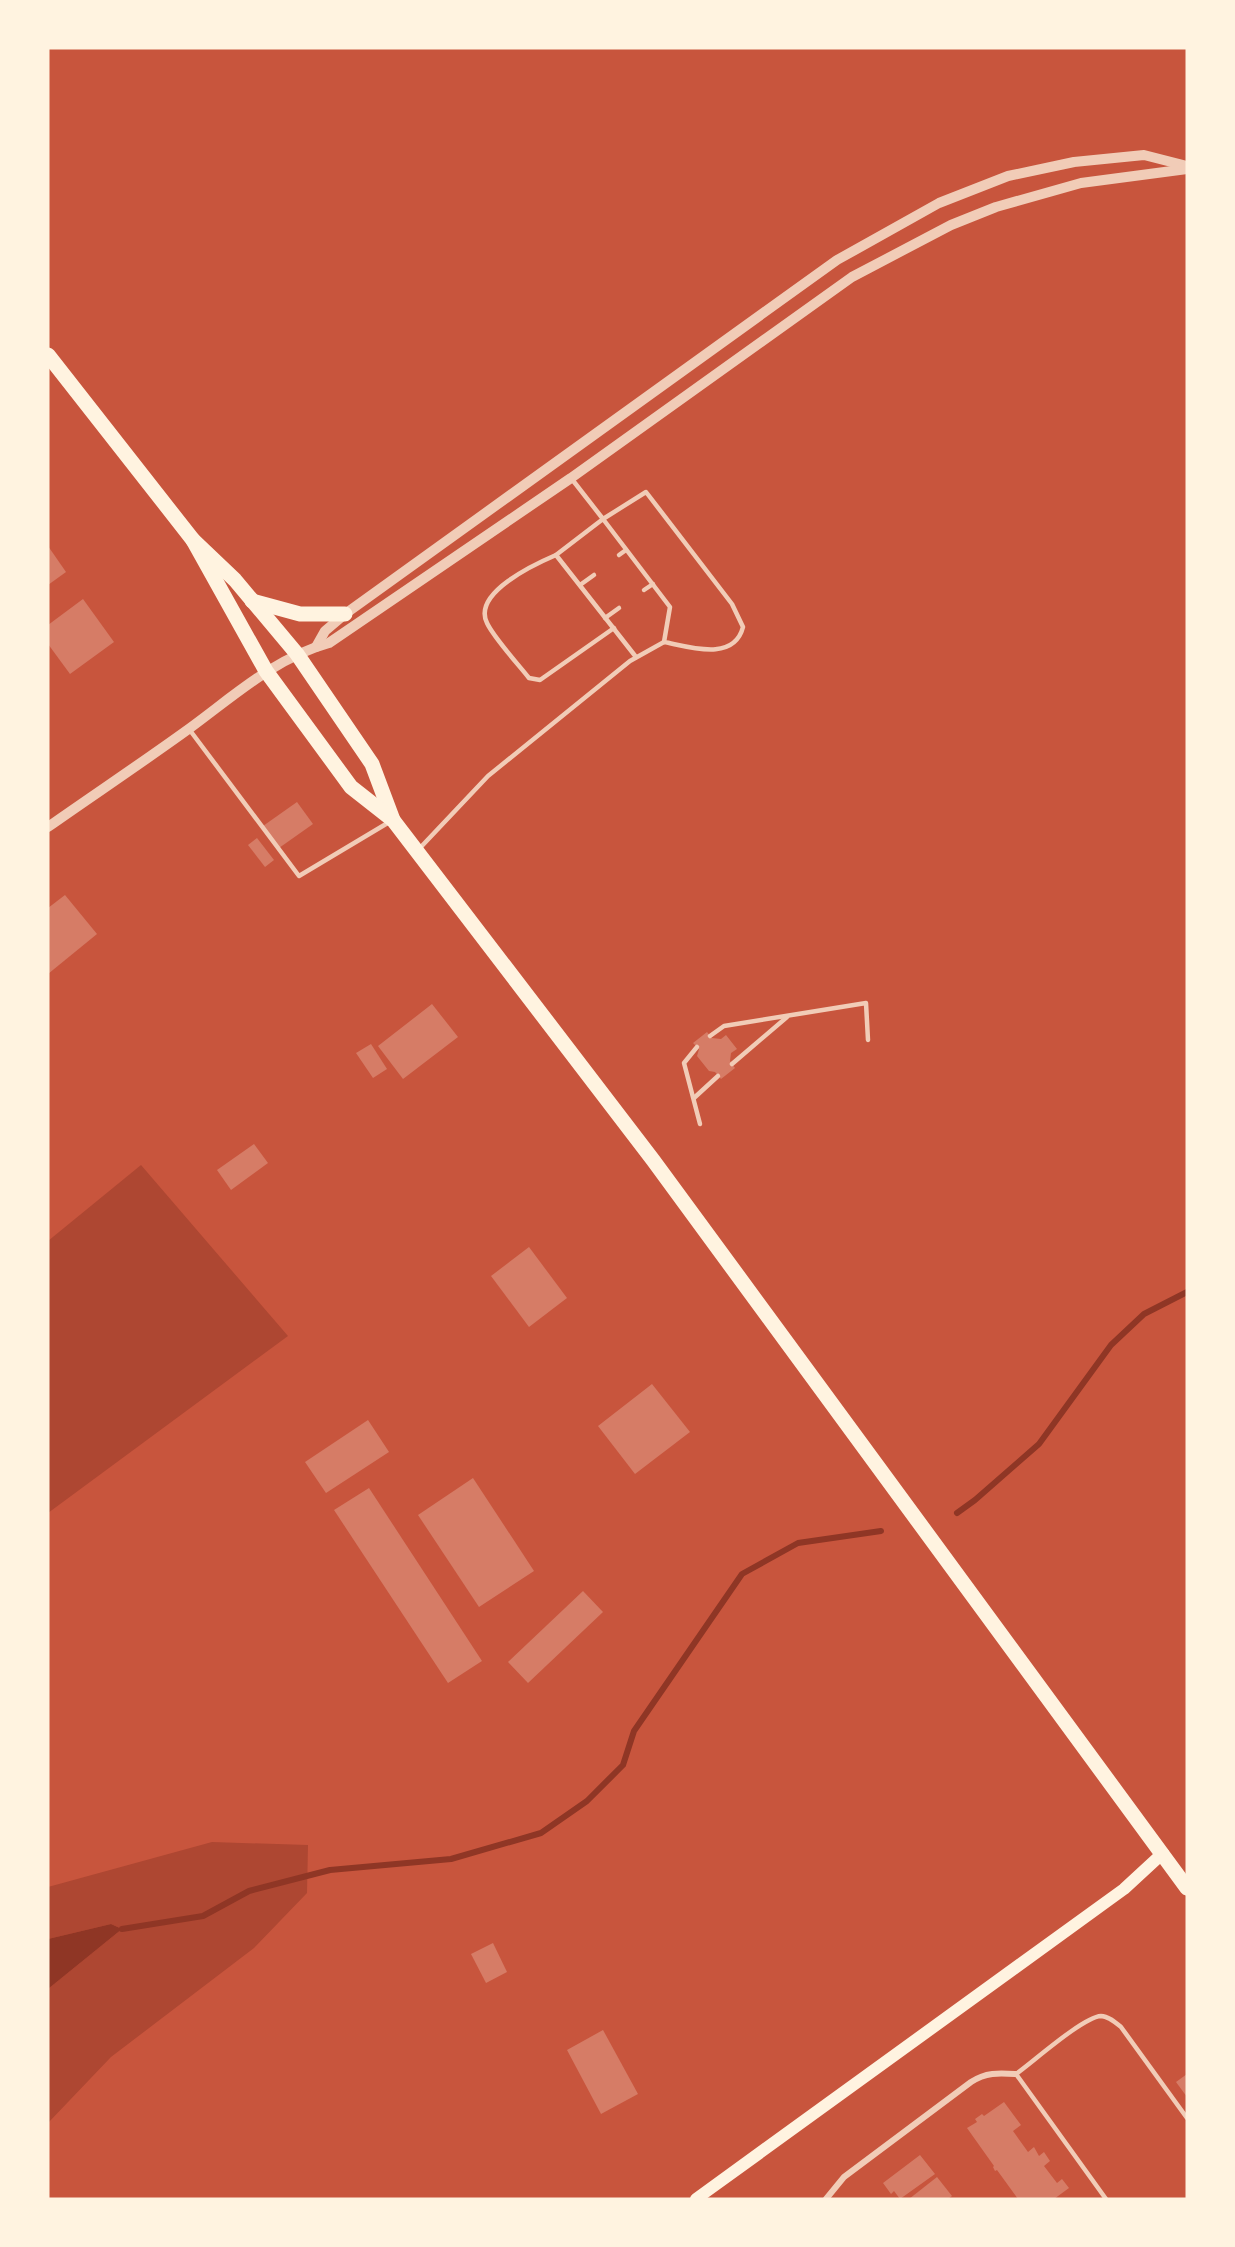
<svg xmlns="http://www.w3.org/2000/svg" width="1235" height="2247" font-family="Roboto,sans-serif">
<rect width="100%" height="100%" fill="#c8553d"/>
<g fill="#ae4732">
<path d="M 141,1165 L 288,1336 L 48,1513 L 48,1241 Z"/>
<path d="M 212,1842 L 308,1845 L 307,1893 L 254,1948 L 111,2057 L 48,2123 L 48,1989 L 122,1929 L 111,1924 L 48,1939 L 48,1887 Z"/>
</g>
<path fill="#8f3625" d="M 111,1924 L 122,1929 L 48,1989 L 48,1939 Z"/>
<g fill="none" stroke-linecap="round" stroke-linejoin="round">
<g stroke="#8f3625" stroke-width="6">
<path d="M 957,1513 L 975,1500 L 1039,1444 L 1111,1345 L 1144,1314 L 1187,1292"/>
<path d="M 122,1929 L 203,1916 L 249,1891 L 330,1870 L 451,1859 L 541,1833 L 587,1801 L 623,1765 L 634,1731 L 742,1574 L 798,1543 L 881,1531"/>
</g>
</g>
<g fill="#d67c66">
<path d="M 48,546 L 66,572 L 48,585 Z"/>
<path d="M 83,599 L 114,642 L 70,674 L 48,644 L 48,625 Z"/>
<path d="M 297,802 L 313,824 L 279,848 L 263,826 Z"/>
<path d="M 257,838 L 274,860 L 265,867 L 248,845 Z"/>
<path d="M 65,895 L 97,934 L 48,974 L 48,908 Z"/>
<path d="M 432,1004 L 458,1037 L 403,1079 L 378,1046 Z"/>
<path d="M 707,1032 L 712,1038 L 721,1039 L 726,1035 L 737,1049 L 731,1053 L 730,1061 L 735,1068 L 721,1079 L 715,1072 L 709,1071 L 697,1056 L 699,1049 L 693,1043 Z"/>
<path d="M 371,1044 L 387,1069 L 373,1078 L 356,1053 Z"/>
<path d="M 254,1144 L 268,1163 L 231,1190 L 217,1170 Z"/>
<path d="M 529,1247 L 567,1298 L 529,1327 L 491,1276 Z"/>
<path d="M 652,1384 L 690,1432 L 635,1474 L 598,1426 Z"/>
<path d="M 368,1420 L 389,1452 L 326,1493 L 305,1462 Z"/>
<path d="M 473,1478 L 534,1571 L 479,1607 L 418,1515 Z"/>
<path d="M 369,1488 L 482,1661 L 448,1683 L 334,1510 Z"/>
<path d="M 583,1591 L 603,1612 L 528,1683 L 508,1662 Z"/>
<path d="M 493,1943 L 507,1972 L 486,1983 L 471,1954 Z"/>
<path d="M 603,2030 L 638,2094 L 601,2114 L 567,2050 Z"/>
<path d="M 1187,2074 L 1187,2097 L 1176,2082 Z"/>
<path d="M 1004,2102 L 1021,2125 L 1013,2131 L 1028,2152 L 1034,2147 L 1039,2156 L 1044,2152 L 1050,2161 L 1044,2166 L 1057,2183 L 1062,2179 L 1069,2188 L 1054,2199 L 1018,2199 L 997,2170 L 995,2171 L 993,2167 L 994,2166 L 967,2128 L 977,2122 L 975,2119 L 982,2114 L 984,2116 Z"/>
<path d="M 920,2155 L 935,2174 L 900,2199 L 894,2191 L 891,2194 L 883,2183 Z"/>
<path d="M 937,2177 L 952,2196 L 948,2199 L 909,2199 Z"/>
</g>
<g fill="none" stroke-linecap="round" stroke-linejoin="round">
<g stroke="#f1ccb7" stroke-width="4.5">
<path d="M 556,555 C 535,564 472,593 487,623 C 494,638 518,664 529,678 L 540,680 L 614,628"/>
<path d="M 619,555 L 626,550"/>
<path d="M 580,585 L 594,575"/>
<path d="M 644,590 L 653,584"/>
<path d="M 605,618 L 619,608"/>
<path d="M 636,657 L 556,555 L 603,519 L 670,607 L 664,642"/>
<path d="M 189,729 L 299,876 L 391,821"/>
<path d="M 419,849 L 488,776 L 630,661 L 664,642 C 690,647 734,662 743,627 L 732,604 L 646,492 L 603,519 L 571,478"/>
<path d="M 710,1036 L 724,1026 L 866,1003 L 868,1040"/>
<path d="M 697,1047 L 684,1063 L 700,1124"/>
<path d="M 732,1064 L 787,1017"/>
<path d="M 694,1098 L 718,1076"/>
<path d="M 1106,2199 L 1016,2074 C 1033,2062 1083,2017 1101,2016 C 1108,2016 1115,2022 1121,2027 L 1187,2118"/>
</g>
<path stroke="#f1ccb7" stroke-width="6" d="M 826,2199 L 844,2177 L 971,2082 C 986,2072 999,2073 1016,2074"/>
<g stroke="#f1ccb7" stroke-width="10">
<path d="M 316,647 L 325,631 L 345,614 L 837,260 L 939,203 L 1008,176 L 1074,162 L 1144,155 L 1187,166"/>
<path d="M 48,827 C 95,794 143,762 190,728 C 235,695 275,658 329,643 L 571,478 L 852,277 L 951,225 L 996,207 L 1081,183 L 1187,169"/>
</g>
<path stroke="#fff3e0" stroke-width="12" d="M 696,2199 L 1124,1889 L 1163,1853"/>
<g stroke="#fff3e0" stroke-width="15">
<path d="M 48,355 L 193,540 L 235,580 L 297,654 L 372,764 L 393,820"/>
<path d="M 193,540 L 266,671 L 351,787 L 393,820 L 653,1160 L 1187,1888"/>
<path d="M 252,601 L 300,614 L 345,614"/>
</g>
</g>
<rect width="1235" height="2247" fill="none" stroke="#fff3e0" stroke-width="99"/>
</svg>
